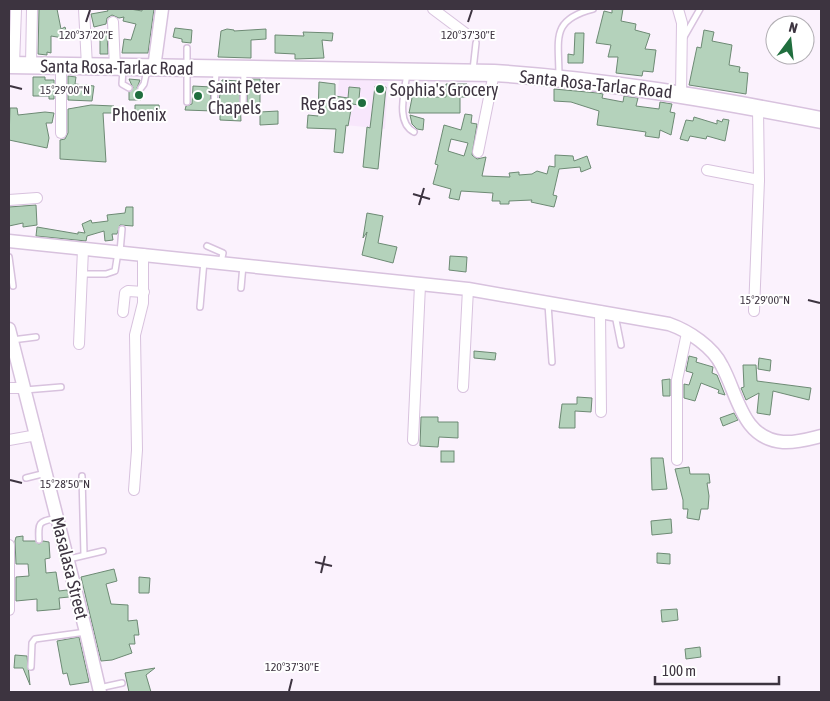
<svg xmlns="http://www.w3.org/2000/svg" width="830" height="701" font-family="'Asap Condensed',sans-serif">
<rect width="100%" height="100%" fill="#fbf2fd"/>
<path fill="#f8e7fc" d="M 339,79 L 388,82 L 385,129 L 335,124 Z"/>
<g fill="#b4d2bb" stroke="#6d8a74" fill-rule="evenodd">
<path d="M 39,9 L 57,9 L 61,29 L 65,27 L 69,39 L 51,36 L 51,53 L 47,52 L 47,55 L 38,54 Z"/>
<path d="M 107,9 L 130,9 L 142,11 L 142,9 L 154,9 L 148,53 L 122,53 L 124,39 L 131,40 L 136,24 L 123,21 L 124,17 L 119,18 L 112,15 L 107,18 L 106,24 L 94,27 L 91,14 L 108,11 Z"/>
<path d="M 612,9 L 623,9 L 621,21 L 636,24 L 635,30 L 650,34 L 645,49 L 656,50 L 653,72 L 643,71 L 642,76 L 616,73 L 618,57 L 608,57 L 611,45 L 596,43 L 604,11 L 612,13 Z"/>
<path d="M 175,28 L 192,30 L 191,43 L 182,42 L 182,39 L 173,37 Z"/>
<path d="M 227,29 L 234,30 L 234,31 L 266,29 L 266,39 L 251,40 L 251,58 L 218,57 L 221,31 Z"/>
<path d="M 704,30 L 714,32 L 712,41 L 732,45 L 729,65 L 740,67 L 739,72 L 748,73 L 746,94 L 689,85 L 697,47 L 701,48 Z"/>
<path d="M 100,32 L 107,34 L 108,54 L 100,54 Z"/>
<path d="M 303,32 L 333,33 L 332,41 L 322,40 L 324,58 L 295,59 L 295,54 L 275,53 L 275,35 L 304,36 Z"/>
<path d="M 575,33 L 584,33 L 583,63 L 568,63 L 568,54 L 574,55 Z"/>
<path d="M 68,76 L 76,77 L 75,84 L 94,86 L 92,101 L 68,100 Z"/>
<path d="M 33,77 L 45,77 L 45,80 L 54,80 L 54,99 L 49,99 L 49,96 L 33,96 Z"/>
<path d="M 129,79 L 140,80 L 137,88 L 141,92 L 141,100 L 129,100 L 129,92 L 133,88 Z"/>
<path d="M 248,79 L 260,79 L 260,104 L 247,104 Z"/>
<path d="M 222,80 L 239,81 L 241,121 L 220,120 L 220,111 L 215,111 L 218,108 Z"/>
<path d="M 319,82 L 335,84 L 335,96 L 348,98 L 349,87 L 360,88 L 359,99 L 366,100 L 366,106 L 352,104 L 348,126 L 346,125 L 343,153 L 334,152 L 336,129 L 307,128 L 308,115 L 318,116 Z"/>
<path d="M 446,84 L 467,84 L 467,97 L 460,97 L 460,113 L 409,113 L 414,88 L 426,89 L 426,97 L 446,97 Z"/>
<path d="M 193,86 L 211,87 L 210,107 L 213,111 L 185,110 L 186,106 L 192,104 Z"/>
<path d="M 375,86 L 386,87 L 378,169 L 363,167 L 367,127 L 370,128 Z"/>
<path d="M 554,89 L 598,93 L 603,94 L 602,98 L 623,102 L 624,96 L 638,98 L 636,106 L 659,109 L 660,102 L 672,104 L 670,112 L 675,113 L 671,135 L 660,130 L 659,138 L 645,136 L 646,132 L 597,125 L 599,111 L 571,102 L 554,101 Z"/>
<path d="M 91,105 L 114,106 L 113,113 L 103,113 L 106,162 L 60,159 L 60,140 L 65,139 L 68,133 L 68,109 Z"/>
<path d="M 135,105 L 159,105 L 160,114 L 135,114 Z"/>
<path d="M 10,108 L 17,108 L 18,115 L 45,112 L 54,113 L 52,123 L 46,123 L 49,138 L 47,148 L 9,140 Z"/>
<path d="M 278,111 L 278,124 L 260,125 L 260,112 Z"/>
<path d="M 465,114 L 472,115 L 471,123 L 477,124 L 472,155 L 477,159 L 486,157 L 482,176 L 510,177 L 509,173 L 519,172 L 519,175 L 532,174 L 537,171 L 547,174 L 549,166 L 555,167 L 555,155 L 573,156 L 574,161 L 587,156 L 591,168 L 581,172 L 580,167 L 559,169 L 553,195 L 557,196 L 554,207 L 531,202 L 532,200 L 509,201 L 509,204 L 500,204 L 500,201 L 492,201 L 493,193 L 461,191 L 459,200 L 449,198 L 451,189 L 433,184 L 438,165 L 435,164 L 444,125 L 461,130 ZM 451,139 L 468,143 L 464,156 L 448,151 Z"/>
<path d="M 410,115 L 424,119 L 423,130 L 417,129 L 412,124 Z"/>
<path d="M 694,117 L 717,124 L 717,120 L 722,122 L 723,119 L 729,120 L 725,141 L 707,136 L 706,139 L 690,136 L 688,141 L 680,139 L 686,120 L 693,121 Z"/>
<path d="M 36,205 L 37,225 L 23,227 L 23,223 L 9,226 L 9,207 Z"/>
<path d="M 126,207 L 133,207 L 133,226 L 120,225 L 117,234 L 112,234 L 113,240 L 105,241 L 104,231 L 87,236 L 86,241 L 36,236 L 37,227 L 78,234 L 78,232 L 85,233 L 82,224 L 91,220 L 92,223 L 108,221 L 107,215 L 125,213 Z"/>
<path d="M 367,213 L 383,216 L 378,243 L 397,247 L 393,263 L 362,255 L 367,232 L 363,238 Z"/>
<path d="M 450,256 L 467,257 L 466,272 L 449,270 Z"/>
<path d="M 474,351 L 496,353 L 495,360 L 474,358 Z"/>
<path d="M 689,356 L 697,358 L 696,362 L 713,367 L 712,373 L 717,375 L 725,395 L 718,393 L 719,390 L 701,383 L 695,401 L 684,398 L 684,384 L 689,385 L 693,373 L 686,371 Z"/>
<path d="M 759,358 L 771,360 L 770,371 L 758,369 Z"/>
<path d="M 743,365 L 756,365 L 757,381 L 811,388 L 809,400 L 773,391 L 770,415 L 757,413 L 759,393 L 746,400 L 741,388 L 744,387 Z"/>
<path d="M 670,379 L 670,396 L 663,396 L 662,380 Z"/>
<path d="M 577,397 L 592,398 L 591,412 L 575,411 L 575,428 L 559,428 L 562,404 L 577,404 Z"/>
<path d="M 734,413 L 738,420 L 723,426 L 720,418 Z"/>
<path d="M 421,417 L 438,417 L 438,422 L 458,422 L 458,438 L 439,437 L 438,447 L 420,446 Z"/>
<rect x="441" y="451" width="13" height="11"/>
<path d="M 651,458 L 663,458 L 667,489 L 652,490 Z"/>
<path d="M 689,467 L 690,474 L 709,474 L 710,483 L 707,483 L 709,496 L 708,509 L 701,509 L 699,520 L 687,518 L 688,509 L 683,509 L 683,500 L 675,469 Z"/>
<path d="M 671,519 L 672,533 L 652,535 L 651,521 Z"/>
<path d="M 23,536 L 23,541 L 35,541 L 39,544 L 43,541 L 49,542 L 50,558 L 45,559 L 46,573 L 56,572 L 59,591 L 67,590 L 69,597 L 59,598 L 60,609 L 37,611 L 37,599 L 16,601 L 16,577 L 29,576 L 28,564 L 16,564 L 15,541 L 16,537 Z"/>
<path d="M 657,553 L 670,554 L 670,564 L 657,563 Z"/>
<path d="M 114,569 L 117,581 L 106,584 L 111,604 L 128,605 L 128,621 L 137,620 L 139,635 L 134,635 L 135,644 L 129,644 L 132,653 L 112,660 L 101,661 L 81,577 Z"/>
<path d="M 139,577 L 150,578 L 149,593 L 139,593 Z"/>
<path d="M 677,609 L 678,620 L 662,622 L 661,610 Z"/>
<path d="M 79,637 L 89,682 L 70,685 L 67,673 L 63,674 L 57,641 Z"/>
<path d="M 700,647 L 701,657 L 686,659 L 685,649 Z"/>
<path d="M 15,655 L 27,656 L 30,685 L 23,668 L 14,668 Z"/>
<path d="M 155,668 L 146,675 L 151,692 L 129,692 L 125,673 Z"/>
</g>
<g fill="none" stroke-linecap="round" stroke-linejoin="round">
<defs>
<g id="service">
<path d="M 684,37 L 700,9"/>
<path d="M 123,70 L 122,84 L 129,88"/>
<path d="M 473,70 L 476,43"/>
<path d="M 407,73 C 405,91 395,122 414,132"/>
<path d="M 559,77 C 559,39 550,20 593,9"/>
<path d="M 141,88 L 144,84 L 147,70"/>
<path d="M 187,102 L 187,48"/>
<path d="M 243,106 L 244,72"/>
<path d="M 214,107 L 216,72"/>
<path d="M 207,246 L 223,253 L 221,262"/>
<path d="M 120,252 L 122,229"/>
<path d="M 9,257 L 13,286"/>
<path d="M 82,274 L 106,274 L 115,271 L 118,252"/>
<path d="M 241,288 L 243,265"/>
<path d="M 548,304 L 552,362"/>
<path d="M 200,307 L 204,261"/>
<path d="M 615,315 L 621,345"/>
<path d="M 12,340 L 36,337"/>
<path d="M 25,390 L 61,387"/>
<path d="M 82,476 L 84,554"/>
<path d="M 26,478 L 46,473"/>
<path d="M 39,540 C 38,521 39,522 57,518"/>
<path d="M 69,559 L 103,551"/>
<path d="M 31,667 L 32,643 L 35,639 L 86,632"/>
<path d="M 99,688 L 122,683"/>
</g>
<g id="minor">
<path d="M 84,9 L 87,66"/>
<path d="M 433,9 L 465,33"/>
<path d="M 678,9 L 682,23 L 681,94"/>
<path d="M 113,22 L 115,67"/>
<path d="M 14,65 L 16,9"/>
<path d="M 31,65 L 32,9"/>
<path d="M 61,66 L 61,133"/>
<path d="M 478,152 L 494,73"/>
<path d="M 707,170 L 759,180"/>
<path d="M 9,200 L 37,198"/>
<path d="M 600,311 L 601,412"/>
<path d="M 754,311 L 759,180 L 758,109"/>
<path d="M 123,312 L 125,293 L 128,291 L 144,292"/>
<path d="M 79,344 L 83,249"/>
<path d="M 463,387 L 468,289"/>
<path d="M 9,388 L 24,388"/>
<path d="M 9,440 L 37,435"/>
<path d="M 413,440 L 420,285"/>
<path d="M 677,460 L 677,380 L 687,333"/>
<path d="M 134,490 L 137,450 L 135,335 L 143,303 L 143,254"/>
<path d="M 9,545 L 9,610"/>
</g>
<g id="tertiary">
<path d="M 154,68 L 162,9"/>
<path d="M 9,241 L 468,289 L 669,324 C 689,331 713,347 722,366 C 738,395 742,439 783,442 C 796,443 809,439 821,436"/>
<path d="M 9,329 L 86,632 L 100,692"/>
</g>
<path id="trunk" d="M 9,65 L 494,73 C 605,80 712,99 821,120"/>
</defs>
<use href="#service" stroke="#d8c2de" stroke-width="8"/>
<use href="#minor" stroke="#d8c2de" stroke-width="12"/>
<use href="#tertiary" stroke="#d8c2de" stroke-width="15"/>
<use href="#trunk" stroke="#d8c2de" stroke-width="19"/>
<use href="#service" stroke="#fff" stroke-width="5"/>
<use href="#minor" stroke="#fff" stroke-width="10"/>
<use href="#tertiary" stroke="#fff" stroke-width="12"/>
<use href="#trunk" stroke="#fff" stroke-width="16"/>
</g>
<path fill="none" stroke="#3d3440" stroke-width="2" d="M 86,22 L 90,10M 468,22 L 472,10M 10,86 L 22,89M 413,194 L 430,199M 419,205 L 424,188M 808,300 L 820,303M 10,480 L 22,483M 315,562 L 332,566M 321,573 L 325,556M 289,691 L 292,679"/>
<g fill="#206e3e" stroke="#fff" stroke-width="2">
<circle cx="380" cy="89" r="5"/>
<circle cx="139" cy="95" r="5"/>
<circle cx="198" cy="96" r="5"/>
<circle cx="362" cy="103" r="5"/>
</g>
<g text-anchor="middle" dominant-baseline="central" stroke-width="4" stroke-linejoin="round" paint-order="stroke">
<g font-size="18" fill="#3d3440" stroke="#fff">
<text transform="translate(117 67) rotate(1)">Santa Rosa-Tarlac Road</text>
<text transform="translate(596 84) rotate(6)">Santa Rosa-Tarlac Road</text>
<text transform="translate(70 568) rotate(76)">Masalasa Street</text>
</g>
<g font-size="18" fill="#3d3440" stroke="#fff" text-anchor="start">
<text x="208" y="86">Saint Peter<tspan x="208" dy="21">Chapels</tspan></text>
<text x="390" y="89">Sophia's Grocery</text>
<text x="352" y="103" text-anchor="end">Reg Gas</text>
<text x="139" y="114" text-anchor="middle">Phoenix</text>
</g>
</g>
<g font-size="12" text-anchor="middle" fill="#3d3440" stroke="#fff" stroke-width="4" stroke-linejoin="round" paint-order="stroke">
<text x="86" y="39">120°37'20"E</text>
<text x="468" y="39">120°37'30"E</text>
<text x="65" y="94">15°29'00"N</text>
<text x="765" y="304">15°29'00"N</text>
<text x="65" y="488">15°28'50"N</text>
<text x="292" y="671">120°37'30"E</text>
</g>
<rect width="830" height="701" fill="none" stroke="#3d3440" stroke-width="20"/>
<g transform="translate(790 40) rotate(15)"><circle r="24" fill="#ffffff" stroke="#b1aeb3"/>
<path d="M0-4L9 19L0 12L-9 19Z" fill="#206e3e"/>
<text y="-8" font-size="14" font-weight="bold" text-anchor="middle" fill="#3d3440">N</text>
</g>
<path d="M655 676v8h124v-8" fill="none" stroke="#3d3440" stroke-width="2.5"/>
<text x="662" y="676" font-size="15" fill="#3d3440" stroke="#ffffff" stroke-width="4" paint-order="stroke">100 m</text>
</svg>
